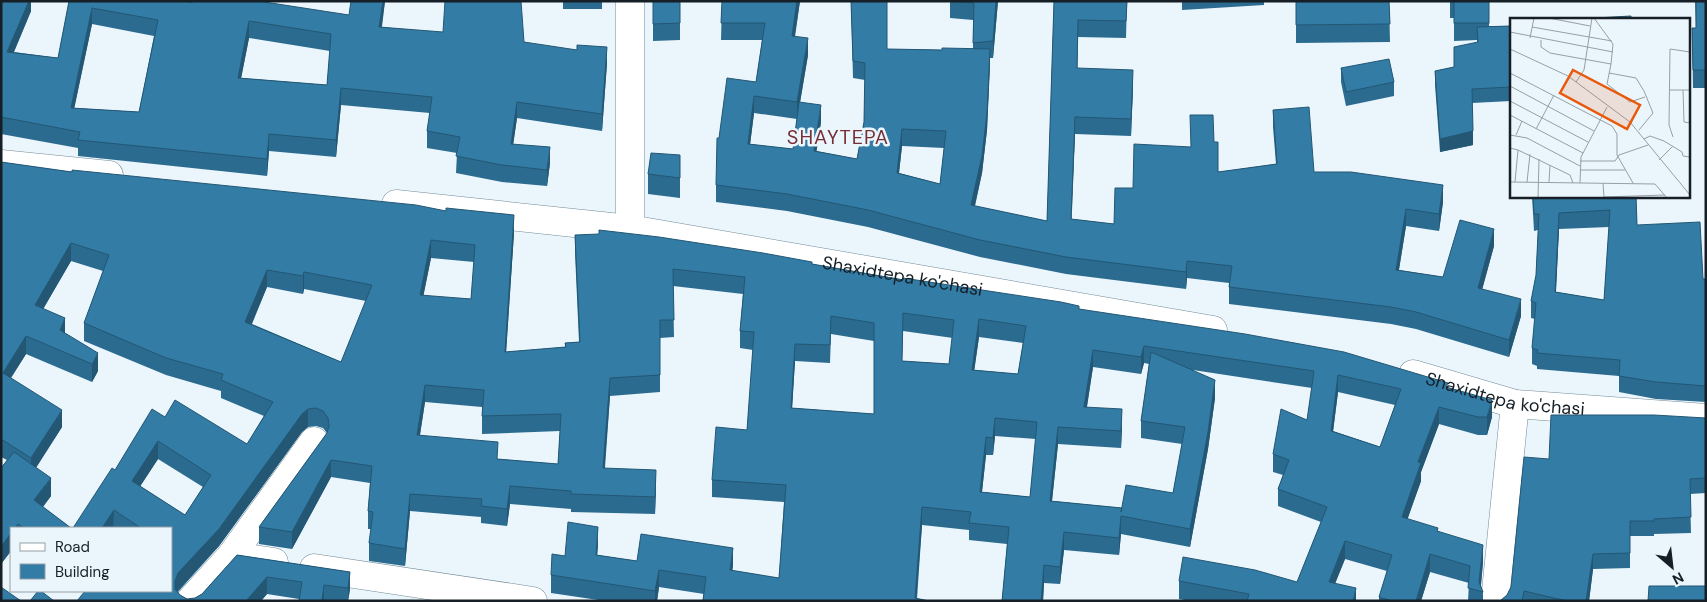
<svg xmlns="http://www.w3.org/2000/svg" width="1707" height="602" font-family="'DM Sans',sans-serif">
<rect width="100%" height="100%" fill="#ebf5fc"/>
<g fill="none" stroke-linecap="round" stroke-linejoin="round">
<defs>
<g id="minor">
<path d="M 630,1 L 630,229"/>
<path d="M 1,164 L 109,175"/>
<path id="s1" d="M 396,204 L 630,229 L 1213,330"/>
<path id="s2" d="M 1413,374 L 1515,404 L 1706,418"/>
<path d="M 231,556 L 314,441"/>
<path d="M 314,568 L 533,601"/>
<path d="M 190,601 L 231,556 L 274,562"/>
<path d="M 1495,601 L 1515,404"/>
</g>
</defs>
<use href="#minor" stroke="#748c9b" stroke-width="29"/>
<use href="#minor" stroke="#fff" stroke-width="28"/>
</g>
<g fill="#2b6b8f" fill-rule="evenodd">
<path d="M 1,1 L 31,1 L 31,11 L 14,52 L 58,58 L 69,1 L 193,3 L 349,15 L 385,1 L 382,27 L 524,42 L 607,63 L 602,131 L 517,118 L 513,144 L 550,163 L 547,186 L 502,182 L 456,173 L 457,153 L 427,148 L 427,131 L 430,113 L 341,105 L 336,157 L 269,151 L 267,176 L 78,156 L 78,148 L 1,134 ZM 92,24 L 154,36 L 139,112 L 74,108 ZM 249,38 L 330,51 L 327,85 L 241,78 Z"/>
<rect x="563" y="1" width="39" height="8"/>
<path d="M 653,1 L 680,1 L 680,40 L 653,41 Z"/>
<path d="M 722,1 L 800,1 L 795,37 L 808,55 L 800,103 L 821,122 L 816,151 L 857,159 L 864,122 L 865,80 L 853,78 L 851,1 L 887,1 L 887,49 L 942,50 L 973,49 L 973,20 L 950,18 L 950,1 L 998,1 L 993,58 L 990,58 L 987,130 L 982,173 L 975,206 L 1047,221 L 1054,1 L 1127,1 L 1126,38 L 1078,37 L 1077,68 L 1133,87 L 1131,136 L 1075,134 L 1071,219 L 1114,224 L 1133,188 L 1190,147 L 1214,142 L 1218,172 L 1276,164 L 1273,127 L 1273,110 L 1314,172 L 1443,202 L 1439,231 L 1406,226 L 1399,270 L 1443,277 L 1494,246 L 1482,289 L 1521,316 L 1509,357 L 1416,329 L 1391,324 L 1229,304 L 1229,283 L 1187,278 L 1186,289 L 1066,274 L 980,257 L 868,227 L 787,211 L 716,202 L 716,185 L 719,138 L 756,82 L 762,40 L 721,40 ZM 754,113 L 797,119 L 793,149 L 750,144 ZM 902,146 L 944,148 L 940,184 L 899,173 Z"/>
<path d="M 1182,1 L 1264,1 L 1264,5 L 1182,10 Z"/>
<path d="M 1296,1 L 1389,1 L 1390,42 L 1296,43 Z"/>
<path d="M 1450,1 L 1489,1 L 1489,26 L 1511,26 L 1511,101 L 1472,103 L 1473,145 L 1440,152 L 1435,85 L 1435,71 L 1454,67 L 1477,43 L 1477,40 L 1454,41 L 1454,18 L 1450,18 Z"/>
<path d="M 1695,1 L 1706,1 L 1706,88 L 1693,88 L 1692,28 L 1696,28 Z"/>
<path d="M 1341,68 L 1394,82 L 1394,96 L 1346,106 L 1341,82 Z"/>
<path d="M 680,155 L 680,198 L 648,194 L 648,174 Z"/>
<path d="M 1,162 L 72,172 L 514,233 L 506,352 L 565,347 L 565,343 L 579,342 L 575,253 L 575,235 L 812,264 L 1079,309 L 1448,387 L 1492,417 L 1487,435 L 1478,435 L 1439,424 L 1421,472 L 1421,481 L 1407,519 L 1438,531 L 1483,562 L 1481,586 L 1483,592 L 1483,601 L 1468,601 L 1469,583 L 1430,572 L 1421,601 L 1379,601 L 1379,597 L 1387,571 L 1345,559 L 1335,583 L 1356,601 L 1190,601 L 1179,599 L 1179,581 L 1297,582 L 1321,522 L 1278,506 L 1278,489 L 1283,475 L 1273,472 L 1273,454 L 1307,420 L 1312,388 L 1193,370 L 1215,398 L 1208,449 L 1190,547 L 1121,534 L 1119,555 L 1064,550 L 1060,584 L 1044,583 L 1043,601 L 1002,601 L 1007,544 L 969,540 L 969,530 L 922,525 L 917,599 L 929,601 L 703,601 L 704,594 L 659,587 L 657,601 L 605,601 L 551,593 L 551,575 L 565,556 L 598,544 L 597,555 L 637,561 L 733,565 L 732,571 L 779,578 L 784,502 L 712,497 L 712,480 L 747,430 L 753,350 L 740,348 L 740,331 L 743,294 L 673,286 L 674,337 L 660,338 L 660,392 L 610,396 L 605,468 L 656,488 L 655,514 L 571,512 L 571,509 L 510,504 L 507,526 L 481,523 L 481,517 L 410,511 L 405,566 L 369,561 L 369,543 L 371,529 L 368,529 L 368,511 L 370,483 L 331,477 L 292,549 L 259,544 L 259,527 L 327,433 L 323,428 L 316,426 L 308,427 L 302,432 L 219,546 L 178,592 L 180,595 L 187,599 L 195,598 L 202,594 L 237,555 L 350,572 L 350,589 L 348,601 L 299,601 L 299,599 L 267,594 L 261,601 L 77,601 L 171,591 L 171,528 L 115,528 L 114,527 L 113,528 L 73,528 L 115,470 L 165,417 L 247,444 L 264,416 L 221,398 L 221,391 L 166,375 L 84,341 L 84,323 L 103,271 L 71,261 L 43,309 L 98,371 L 92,382 L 26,354 L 11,378 L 62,427 L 36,468 L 51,496 L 43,507 L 71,528 L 11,528 L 11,551 L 1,564 L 1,468 L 7,460 L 1,457 ZM 431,258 L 474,262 L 471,299 L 423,296 ZM 267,287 L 303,294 L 304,289 L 366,301 L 341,362 L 252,324 ZM 903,331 L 953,338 L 949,364 L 902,361 ZM 831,334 L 874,341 L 874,414 L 792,408 L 795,361 L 830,363 ZM 979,337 L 1023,343 L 1018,374 L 974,370 ZM 1144,363 L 1149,364 L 1141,421 L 1141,438 L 1182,444 L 1173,493 L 1122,508 L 1052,501 L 1058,444 L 1121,448 L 1122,427 L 1087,407 L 1093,367 L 1141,374 ZM 1338,392 L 1395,405 L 1380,447 L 1333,431 ZM 425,402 L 482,407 L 482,434 L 560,431 L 558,464 L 498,459 L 420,435 ZM 995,436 L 1036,439 L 1030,497 L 982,492 L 986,455 L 993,455 ZM 158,459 L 203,487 L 185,515 L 140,486 Z"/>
<path d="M 1532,196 L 1636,196 L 1637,225 L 1703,279 L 1706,279 L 1706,402 L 1656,399 L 1619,392 L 1619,376 L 1537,369 L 1537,366 L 1532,364 L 1532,348 L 1535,319 L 1531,318 L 1531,301 L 1536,275 L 1538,230 L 1534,231 ZM 1609,227 L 1604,300 L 1556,292 L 1559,229 Z"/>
<path d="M 1706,418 L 1706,493 L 1690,494 L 1691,533 L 1654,534 L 1654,536 L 1630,536 L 1630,568 L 1593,569 L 1589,601 L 1501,601 L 1507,595 L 1511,587 L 1549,459 Z"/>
</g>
<g fill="#235774">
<path d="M 29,1 L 31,1 L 31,11 L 7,68 L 7,52 Z"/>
<path d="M 383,1 L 385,1 L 379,44 L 379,27 Z"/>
<path d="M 797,1 L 800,1 L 792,53 L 792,36 Z"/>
<path d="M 996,1 L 998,1 L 993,58 L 993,41 Z"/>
<path d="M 92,8 L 92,24 L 71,124 L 71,108 Z"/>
<path d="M 1078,20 L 1078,37 L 1077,85 L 1077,68 Z"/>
<path d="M 249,21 L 249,38 L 238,94 L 238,78 Z"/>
<path d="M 808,38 L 808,55 L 797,119 L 797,102 Z"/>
<path d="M 607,47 L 607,63 L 602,131 L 602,114 Z"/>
<path d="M 990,49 L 990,66 L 987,130 L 982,173 L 971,222 L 971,205 Z"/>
<path d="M 1133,70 L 1133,87 L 1131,136 L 1131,119 Z"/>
<path d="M 341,88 L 341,105 L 336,157 L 336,140 Z"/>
<path d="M 754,96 L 754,113 L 748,161 L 748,144 Z"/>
<path d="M 517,102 L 517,118 L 511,160 L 511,144 Z"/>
<path d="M 821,105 L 821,122 L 814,168 L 814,151 Z"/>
<path d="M 1075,117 L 1075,134 L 1071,236 L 1071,219 Z"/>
<path d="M 902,129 L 902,146 L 897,190 L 897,173 Z"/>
<path d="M 1473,131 L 1473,145 L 1440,152 L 1440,139 Z"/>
<path d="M 269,134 L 269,151 L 267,176 L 267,159 Z"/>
<path d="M 550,147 L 550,163 L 547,186 L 547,170 Z"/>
<path d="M 1443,185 L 1443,202 L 1439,231 L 1439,214 Z"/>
<path d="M 1406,209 L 1406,226 L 1396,287 L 1396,270 Z"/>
<path d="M 1559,213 L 1559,229 L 1555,308 L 1555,292 Z"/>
<path d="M 514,215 L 514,233 L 505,369 L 505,352 Z"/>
<path d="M 1494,229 L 1494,246 L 1478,305 L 1478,288 Z"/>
<path d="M 431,240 L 431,258 L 420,313 L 420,295 Z"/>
<path d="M 71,243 L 71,261 L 35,323 L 35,305 Z"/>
<path d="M 1187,261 L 1187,278 L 1186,289 L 1186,272 Z"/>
<path d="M 267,270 L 267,287 L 245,339 L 245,322 Z"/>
<path d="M 304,272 L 304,289 L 303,294 L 303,276 Z"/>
<path d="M 1521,299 L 1521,316 L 1509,357 L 1509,340 Z"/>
<path d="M 65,318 L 65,335 L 60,330 Z"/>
<path d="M 979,319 L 979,337 L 972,387 L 972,370 Z"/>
<path d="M 26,336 L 26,354 L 3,390 L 3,373 Z"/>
<path d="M 795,344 L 795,361 L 791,426 L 791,408 Z"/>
<path d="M 1144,346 L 1144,363 L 1141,374 L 1141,357 Z"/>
<path d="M 1093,350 L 1093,367 L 1084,424 L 1084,407 Z"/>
<path d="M 98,353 L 98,371 L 92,382 L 92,364 Z"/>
<path d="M 1338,375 L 1338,392 L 1331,448 L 1331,431 Z"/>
<path d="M 610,378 L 610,396 L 603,485 L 603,468 Z"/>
<path d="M 1215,380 L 1215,398 L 1208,449 L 1190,547 L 1190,529 Z"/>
<path d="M 425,385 L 425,402 L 417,453 L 417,435 Z"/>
<path d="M 1492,400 L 1492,417 L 1487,435 L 1487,417 Z"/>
<path d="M 1439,407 L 1439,424 L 1421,472 L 1421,481 L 1402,535 L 1402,517 L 1418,462 Z"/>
<path d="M 308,409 L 308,427 L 302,432 L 219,546 L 178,590 L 175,598 L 175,581 L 178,573 L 302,414 Z"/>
<path d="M 1122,409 L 1122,427 L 1121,448 L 1121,431 Z"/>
<path d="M 62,410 L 62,427 L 31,475 L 31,458 Z"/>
<path d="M 995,418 L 995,436 L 993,455 L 993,438 Z"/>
<path d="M 1058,427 L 1058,444 L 1050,519 L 1050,501 Z"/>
<path d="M 986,437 L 986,455 L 980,509 L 980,492 Z"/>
<path d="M 158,441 L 158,459 L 132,499 L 132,481 Z"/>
<path d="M 331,460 L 331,477 L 292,549 L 292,532 Z"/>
<path d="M 656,470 L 656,488 L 655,514 L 655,497 Z"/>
<path d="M 51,478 L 51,496 L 34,518 L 34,500 Z"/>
<path d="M 510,486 L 510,504 L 507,526 L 507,509 Z"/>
<path d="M 410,494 L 410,511 L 405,566 L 405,549 Z"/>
<path d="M 922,507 L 922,525 L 916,601 L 915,601 Z"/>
<path d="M 114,510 L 113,528 L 102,528 Z"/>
<path d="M 1121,516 L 1121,534 L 1119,555 L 1119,538 Z"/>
<path d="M 598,527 L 598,544 L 596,573 L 596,555 Z"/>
<path d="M 1064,532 L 1064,550 L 1060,584 L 1060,567 Z"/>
<path d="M 11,533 L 11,551 L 1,564 L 1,547 Z"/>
<path d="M 1345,541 L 1345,559 L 1329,599 L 1329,582 Z"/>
<path d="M 1483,545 L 1483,562 L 1480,592 L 1479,582 Z"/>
<path d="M 733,548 L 733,565 L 730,588 L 730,570 Z"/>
<path d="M 1430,554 L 1430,572 L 1421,601 L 1416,601 Z"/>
<path d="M 1593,554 L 1593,569 L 1589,601 L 1586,601 Z"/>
<path d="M 1044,565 L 1044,583 L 1043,601 L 1041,601 Z"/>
<path d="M 659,570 L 659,587 L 657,601 L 655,601 L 655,591 Z"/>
<path d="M 350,572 L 350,589 L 348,601 L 348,588 Z"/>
<path d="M 267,577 L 267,594 L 261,601 L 246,601 Z"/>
<path d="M 324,585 L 324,601 L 322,601 Z"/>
<path d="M 1356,588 L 1356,601 L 1353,601 Z"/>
</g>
<g fill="#327ca6" stroke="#235774" fill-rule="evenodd">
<path d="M 1,1 L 29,1 L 7,52 L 58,58 L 69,1 L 182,1 L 193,3 L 194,1 L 258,1 L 349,15 L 351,1 L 383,1 L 379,27 L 443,32 L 445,1 L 521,1 L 524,42 L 577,50 L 577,45 L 607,47 L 602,114 L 517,102 L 511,144 L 550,147 L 547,170 L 502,165 L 456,156 L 460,137 L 427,131 L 432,97 L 341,88 L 336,140 L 269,134 L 267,159 L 78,140 L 80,132 L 1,117 ZM 92,8 L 158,20 L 139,112 L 71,108 ZM 249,21 L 331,34 L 327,85 L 238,78 Z"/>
<path d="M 653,1 L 680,1 L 680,23 L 653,24 Z"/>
<path d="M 722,1 L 797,1 L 792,36 L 808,38 L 797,102 L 754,96 L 748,144 L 793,149 L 799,102 L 821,105 L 814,151 L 857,159 L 864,122 L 865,63 L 853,61 L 851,1 L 887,1 L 887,49 L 942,50 L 942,48 L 990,49 L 987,113 L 982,156 L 971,205 L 1047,221 L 1054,1 L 1127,1 L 1126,21 L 1078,20 L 1077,68 L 1133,70 L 1131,119 L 1075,117 L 1071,219 L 1114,224 L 1115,188 L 1133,188 L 1134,144 L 1191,147 L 1190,115 L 1213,115 L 1214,142 L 1218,142 L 1218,172 L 1277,164 L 1273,110 L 1309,107 L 1314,172 L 1351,172 L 1443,185 L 1439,214 L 1406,209 L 1396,270 L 1443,277 L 1460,220 L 1494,229 L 1478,288 L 1521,299 L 1509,340 L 1416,312 L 1391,307 L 1229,287 L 1232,266 L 1187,261 L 1186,272 L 1066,257 L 980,240 L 868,210 L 787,194 L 716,185 L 717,138 L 719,138 L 727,78 L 756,82 L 765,23 L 721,23 ZM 902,129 L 946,131 L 940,184 L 897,173 Z"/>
<path d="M 951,1 L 996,1 L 993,41 L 973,43 L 974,3 Z"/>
<path d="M 1296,1 L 1389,1 L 1390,24 L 1296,25 Z"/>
<rect x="1454" y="1" width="35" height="22"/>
<path d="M 1696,1 L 1706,1 L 1706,70 L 1693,70 L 1692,28 L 1696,28 Z"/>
<path d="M 1631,16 L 1631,19 L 1596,19 L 1596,18 Z"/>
<path d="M 1511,26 L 1511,87 L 1472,89 L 1473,131 L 1440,139 L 1435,71 L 1454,67 L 1454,47 L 1478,42 L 1477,27 Z"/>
<path d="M 1389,59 L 1394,82 L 1346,92 L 1341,68 Z"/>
<path d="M 651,153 L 680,155 L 680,178 L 648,174 Z"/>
<path d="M 1,162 L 72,172 L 72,170 L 416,205 L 446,211 L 446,208 L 514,215 L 505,352 L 566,347 L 565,343 L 580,342 L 575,235 L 599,234 L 599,230 L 659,237 L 763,253 L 812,262 L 812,264 L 903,280 L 903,278 L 1061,302 L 1079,306 L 1079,309 L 1245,334 L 1344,352 L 1448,383 L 1446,387 L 1492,400 L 1487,417 L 1478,417 L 1439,407 L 1418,462 L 1421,463 L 1402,517 L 1438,528 L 1437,531 L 1483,545 L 1479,582 L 1483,592 L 1468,588 L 1470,566 L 1430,554 L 1416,601 L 1392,601 L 1379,597 L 1392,555 L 1345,541 L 1329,582 L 1356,588 L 1353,601 L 1247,601 L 1249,594 L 1179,581 L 1183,557 L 1255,570 L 1297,582 L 1327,507 L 1278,489 L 1289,460 L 1273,454 L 1281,409 L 1307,420 L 1314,371 L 1144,346 L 1141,357 L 1093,350 L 1084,407 L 1122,409 L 1121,431 L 1058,427 L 1050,501 L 1122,508 L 1121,512 L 1126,485 L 1173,493 L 1185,427 L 1141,421 L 1151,352 L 1215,380 L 1208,432 L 1190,529 L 1121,516 L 1119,538 L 1064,532 L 1060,567 L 1044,565 L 1041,601 L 1002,601 L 1009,527 L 969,523 L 971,512 L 922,507 L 915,598 L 929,601 L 706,601 L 703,600 L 706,577 L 659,570 L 655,591 L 551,575 L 552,554 L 565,556 L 568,522 L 598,527 L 596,555 L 637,561 L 641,534 L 733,548 L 730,570 L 779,578 L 786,485 L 712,480 L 716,427 L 747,430 L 754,332 L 740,331 L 745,277 L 673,269 L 674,320 L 660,320 L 660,375 L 610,378 L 603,468 L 656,470 L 655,497 L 571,494 L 571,491 L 510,486 L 507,509 L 481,506 L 482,499 L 410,494 L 405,549 L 369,543 L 373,512 L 368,511 L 372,466 L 331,460 L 292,532 L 259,527 L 327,433 L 329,426 L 328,418 L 323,411 L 316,408 L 308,409 L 302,414 L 219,529 L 178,573 L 175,581 L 175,589 L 180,595 L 187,599 L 195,598 L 202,594 L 237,555 L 350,572 L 348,588 L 324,585 L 322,601 L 299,601 L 302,582 L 267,577 L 246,601 L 77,601 L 85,591 L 171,591 L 171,528 L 141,528 L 114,510 L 102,528 L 73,528 L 112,468 L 115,470 L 152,409 L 165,417 L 175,400 L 247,444 L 273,402 L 221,380 L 223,374 L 166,358 L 84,323 L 109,255 L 71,243 L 35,305 L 65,318 L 60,330 L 98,353 L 92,364 L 26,336 L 3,373 L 62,410 L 31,458 L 1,439 ZM 431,240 L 475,245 L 471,299 L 420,295 ZM 267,270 L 303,276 L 304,272 L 372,285 L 341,362 L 245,322 ZM 903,313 L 954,320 L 949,364 L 902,361 ZM 831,316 L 874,323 L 874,414 L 791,408 L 795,344 L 830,345 ZM 979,319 L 1026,326 L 1018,374 L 972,370 ZM 1338,375 L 1401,389 L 1380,447 L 1331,431 ZM 425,385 L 484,390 L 482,416 L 561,414 L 558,464 L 497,459 L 498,442 L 417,435 ZM 995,418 L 1037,422 L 1030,497 L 980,492 L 986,437 L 993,438 ZM 158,441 L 211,475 L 185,515 L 132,481 Z"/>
<path d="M 1533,196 L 1636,196 L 1637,225 L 1700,222 L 1703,279 L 1706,279 L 1706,386 L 1656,382 L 1619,376 L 1620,360 L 1537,353 L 1538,350 L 1532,348 L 1536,303 L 1531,301 L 1536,275 L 1539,214 L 1534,214 ZM 1610,210 L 1604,300 L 1555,292 L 1559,213 Z"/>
<path d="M 1551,415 L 1654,415 L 1706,418 L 1706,478 L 1690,479 L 1691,517 L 1654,519 L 1654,521 L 1630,521 L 1630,553 L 1593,554 L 1586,601 L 1567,601 L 1524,591 L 1522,601 L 1503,601 L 1501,600 L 1507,595 L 1511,587 L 1524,457 L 1549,459 Z"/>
<path d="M 14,452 L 51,478 L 34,500 L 71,528 L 24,528 L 18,524 L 15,528 L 11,528 L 11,533 L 1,547 L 1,468 Z"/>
<path d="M 1649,586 L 1706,586 L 1706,601 L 1648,601 Z"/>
<path d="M 1,587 L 21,601 L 1,601 Z"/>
<path d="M 38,591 L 41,591 L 54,601 L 30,601 Z"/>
</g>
<g text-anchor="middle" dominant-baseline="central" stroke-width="5" stroke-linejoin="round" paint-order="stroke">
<g font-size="18" fill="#151f25" stroke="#ebf5fc">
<text stroke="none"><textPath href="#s1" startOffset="512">Shaxidtepa ko'chasi</textPath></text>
<text stroke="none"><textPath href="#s2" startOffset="95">Shaxidtepa ko'chasi</textPath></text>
</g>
<g font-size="20" letter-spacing="1" fill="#762f37" stroke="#ebf5fc">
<text x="838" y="137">SHAYTEPA</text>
</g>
</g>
<g transform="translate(1510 18)">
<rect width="180" height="180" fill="#ebf5fc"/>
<path fill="none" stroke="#959fa6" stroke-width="1" d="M 39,0 L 80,8M 84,0 L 103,26 L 101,46M 22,9 L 102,23M 0,14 L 103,34M 20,20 L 24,0M 31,22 L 31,29 L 40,35 L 101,46 L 97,66 L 120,84 L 135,79M 0,31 L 58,58 L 120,104 L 180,177M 0,55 L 102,108 L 107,116 L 107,137 L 123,165M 99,55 L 126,60 L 134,73 L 143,95 L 129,112M 66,64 L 74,52 L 82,0M 0,68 L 84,113M 160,72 L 180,72M 173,72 L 174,104 L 180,105M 0,83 L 78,124M 0,97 L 73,135M 26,111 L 44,77M 0,117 L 17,120 L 70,148M 6,117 L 12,103M 163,119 L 159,107 L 160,31 L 180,34M 134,121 L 140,118 L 154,123 L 172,134 L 173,138 L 180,139M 0,130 L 8,132 L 5,164M 8,132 L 60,157 L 63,165M 149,142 L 163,128M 70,143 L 105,143 L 109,137 L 138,127M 70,152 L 115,152M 0,164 L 145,166 L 157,180M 17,164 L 20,136M 39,164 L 40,147M 70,165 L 71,139 L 97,89M 93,165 L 94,179 L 155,177M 0,180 L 28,180M 28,180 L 29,141"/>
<path fill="#e8590c" fill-opacity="0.15" stroke="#e8590c" stroke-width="2.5" d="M 63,52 L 130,87 L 117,111 L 50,75 Z"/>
<rect width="180" height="180" fill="none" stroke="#151f25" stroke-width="2.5"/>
</g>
<rect width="1707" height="602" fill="none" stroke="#151f25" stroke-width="5"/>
<rect x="10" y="527" width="162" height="65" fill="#ebf5fc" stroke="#959fa6"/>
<rect x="20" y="543" width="25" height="8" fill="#ffffff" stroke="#959fa6"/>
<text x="55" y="552" font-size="15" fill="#151f25">Road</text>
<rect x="20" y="564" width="25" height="15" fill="#327ca6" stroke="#959fa6"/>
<text x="55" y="577" font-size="15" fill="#151f25">Building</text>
<g transform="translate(1672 567) rotate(152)" stroke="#ebf5fc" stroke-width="4" paint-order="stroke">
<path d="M0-4L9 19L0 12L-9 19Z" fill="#151f25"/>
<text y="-8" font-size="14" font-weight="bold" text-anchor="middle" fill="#151f25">N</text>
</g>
</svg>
